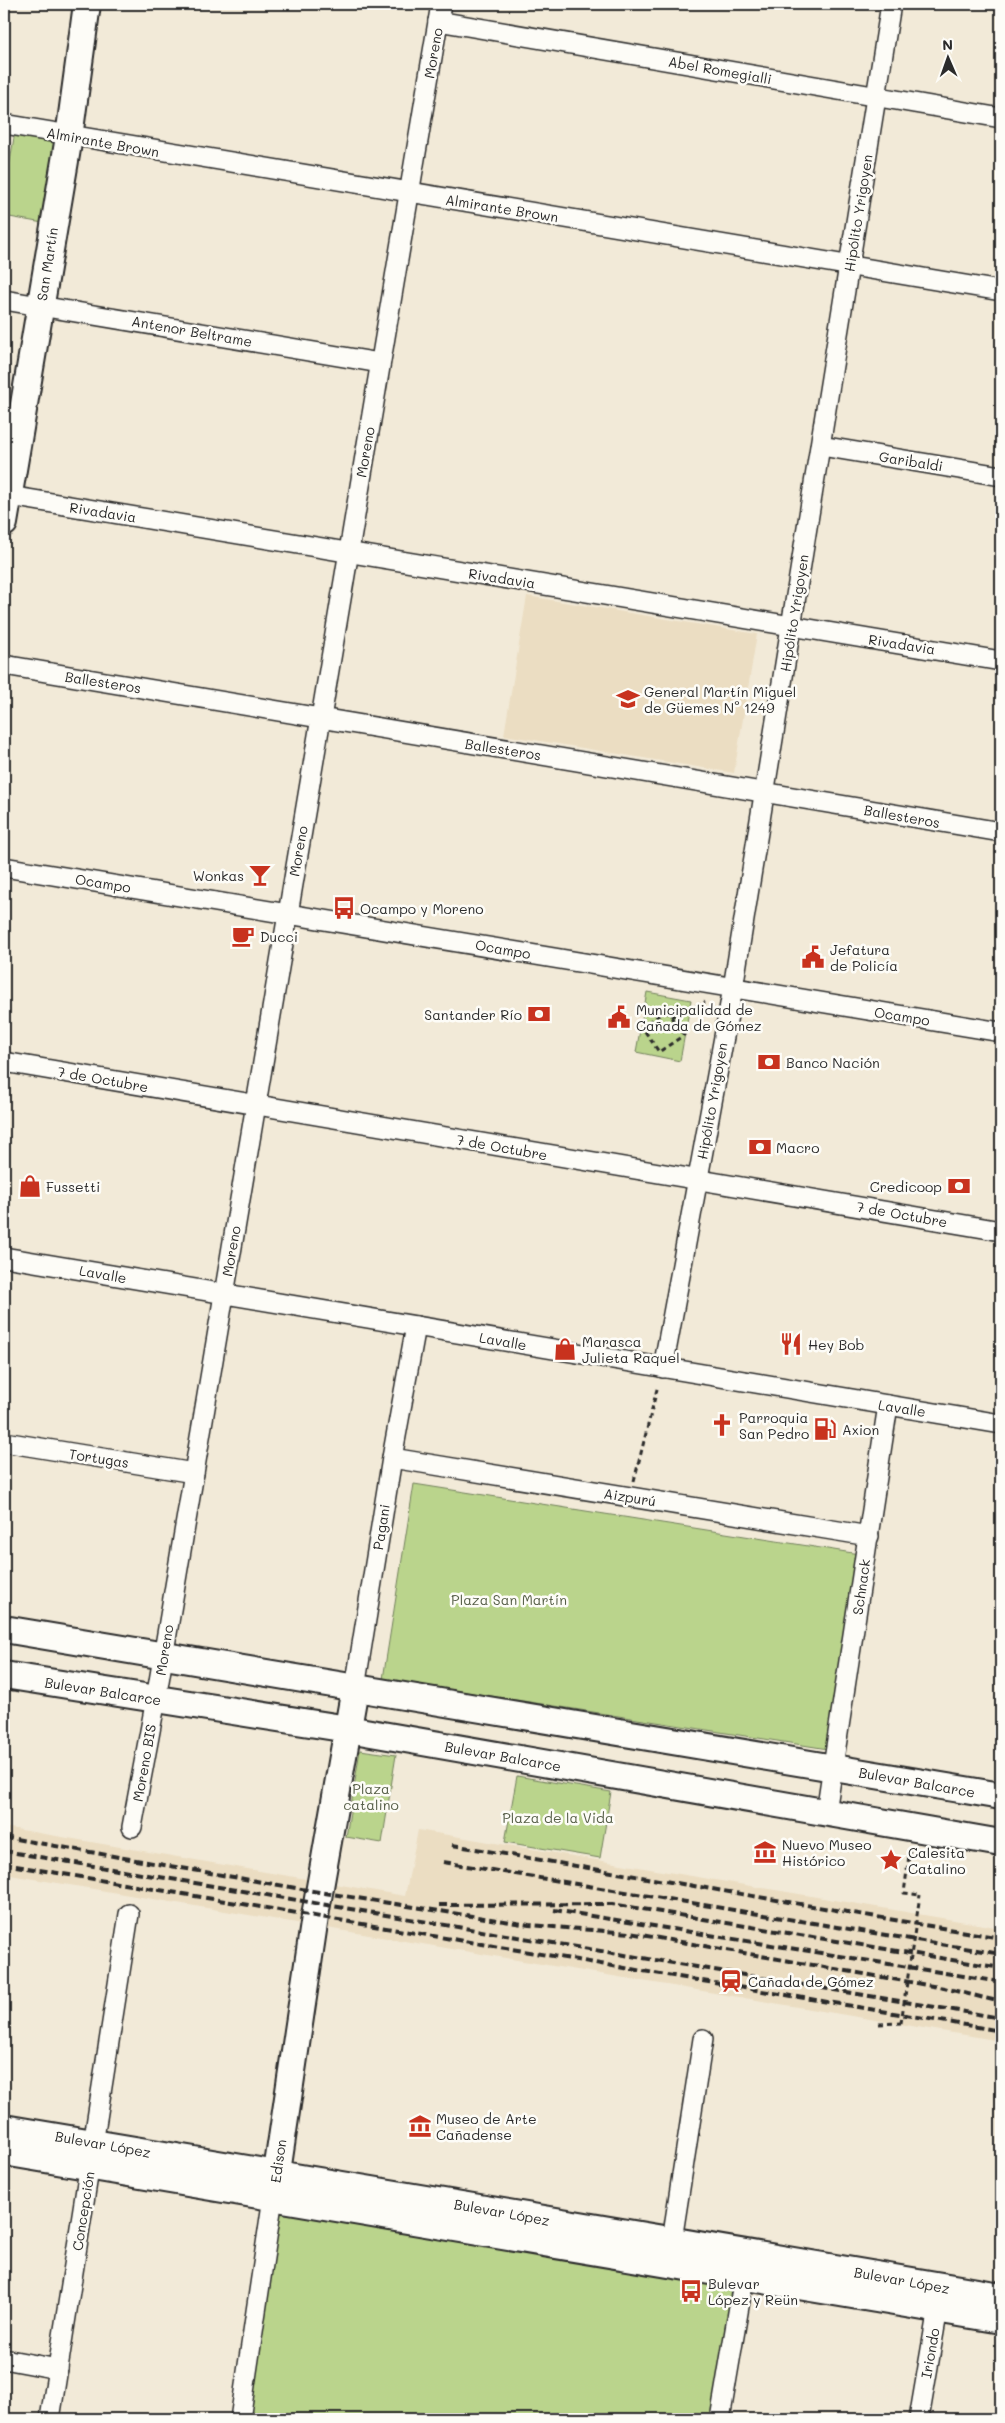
<svg xmlns="http://www.w3.org/2000/svg" width="1005" height="2423" font-family="Mali,sans-serif">
<rect width="100%" height="100%" fill="#f2ead8"/>
<filter id="ink" filterUnits="userSpaceOnUse"><feTurbulence type="fractalNoise" baseFrequency=".02" numOctaves="2"/><feDisplacementMap in="SourceGraphic" scale="10" xChannelSelector="R" yChannelSelector="G"/><feConvolveMatrix kernelMatrix="1 2 1 2 8 2 1 2 1" color-interpolation-filters="sRGB"/></filter>
<g filter="url(#ink)">
<g fill="#ebddc2">
<path d="M 527,596 L 757,634 L 734,773 L 504,735 Z"/>
<path d="M 4,1827 L 405,1896 L 418,1830 L 1001,1928 L 1001,2041 L 4,1874 Z"/>
</g>
<g fill="#bad48c" stroke="#72805c">
<path d="M 16,126 L 69,137 L 54,225 L 4,216 L 4,196 Z"/>
<path d="M 647,992 L 691,1000 L 680,1061 L 636,1052 Z"/>
<path d="M 414,1484 L 859,1554 L 828,1749 L 383,1679 Z"/>
<path d="M 360,1750 L 396,1755 L 382,1843 L 346,1837 Z"/>
<path d="M 517,1776 L 611,1792 L 600,1858 L 505,1842 Z"/>
<path d="M 273,2197 L 744,2277 L 720,2419 L 240,2419 Z"/>
</g>
<g fill="none" stroke-linecap="round" stroke-linejoin="round">
<defs>
<g id="street">
<path d="M 438,21 L 1001,118"/>
<path d="M 4,124 L 1001,291"/>
<path d="M 4,300 L 380,363"/>
<path d="M 821,446 L 1001,476"/>
<path d="M 4,495 L 1001,661"/>
<path d="M 4,665 L 1001,832"/>
<path d="M 4,867 L 1001,1032"/>
<path d="M 4,1062 L 1001,1231"/>
<path d="M 4,1257 L 1001,1424"/>
<path d="M 663,1368 L 733,988 L 891,4"/>
<path d="M 4,1442 L 194,1473"/>
<path d="M 392,1458 L 869,1536"/>
<path d="M 355,1688 L 392,1458 L 416,1326"/>
<path d="M 826,1812 L 888,1405"/>
<path d="M 132,1827 L 156,1699 L 441,4"/>
<path d="M 670,2253 L 703,2039"/>
<path d="M 4,2359 L 58,2369"/>
<path d="M 50,2419 L 129,1914"/>
<path d="M 240,2419 L 273,2197"/>
<path d="M 720,2419 L 746,2265"/>
<path d="M 919,2419 L 940,2297"/>
</g>
<g id="secondary">
<path d="M 4,523 L 69,137 L 87,4"/>
<path d="M 4,1629 L 1001,1796"/>
<path d="M 4,1675 L 348,1729 L 1001,1843"/>
<path d="M 4,2128 L 1001,2296"/>
<path d="M 4,2152 L 1001,2320"/>
<path d="M 274,2192 L 316,1910 L 355,1688"/>
</g>
</defs>
<use href="#street" stroke="#2b2b2b" stroke-width="22"/>
<use href="#secondary" stroke="#2b2b2b" stroke-width="30"/>
<g stroke="#2b2b2b" stroke-width="3" stroke-dasharray="5 4" stroke-linecap="butt">
<path d="M 666,1010 L 684,1035 L 659,1052 L 642,1027 Z"/>
<path d="M 671,1017 L 705,1002"/>
<path d="M 634,1481 L 658,1385"/>
<path d="M 910,1848 L 904,1893 L 920,1895"/>
<path d="M 879,2024 L 901,2023"/>
</g>
<use href="#street" stroke="#fdfcf7" stroke-width="19"/>
<use href="#secondary" stroke="#fdfcf7" stroke-width="26"/>
<g stroke="#2b2b2b" stroke-width="4" stroke-dasharray="8 4" stroke-linecap="butt">
<path d="M 4,1837 L 319,1892 L 529,1925 L 630,1933 L 944,1988 L 1001,2002"/>
<path d="M 452,1845 L 1001,1938"/>
<path d="M 4,1851 L 1001,2018"/>
<path d="M 443,1862 L 1001,1954"/>
<path d="M 4,1864 L 1001,2031"/>
<path d="M 439,1905 L 612,1904 L 1001,1968"/>
<path d="M 554,1910 L 1001,1982"/>
</g>
<path stroke="#2b2b2b" stroke-width="3" stroke-dasharray="5 4" stroke-linecap="butt" d="M 901,2023 L 920,1895"/>
</g>
</g>
<defs>
<symbol id="school-bare" viewBox="-9 -9 18 18"><path d="M0-5L7-2L0 1L-7-2ZM-4 1L0 2.5L4 1V4Q0 6-4 4Z" fill="#c8321e" stroke="#fdfcf7" stroke-width="2.5" paint-order="stroke"/></symbol>
<symbol id="bar-bare" viewBox="-9 -9 18 18"><path d="M-6-5H6L.8 .8V4.5H3.5V6h-7V4.5H-.8V.8Z" fill="#c8321e" stroke="#fdfcf7" stroke-width="2.5" paint-order="stroke"/></symbol>
<symbol id="bus-bare" viewBox="-9 -9 18 18"><path d="M-5-6H5V4H4V6H2V4H-2V6H-4V4H-5ZM-3.5-4V0h7V-4ZM-3.5 1.2v1.5H-2V1.2ZM2 1.2v1.5H3.5V1.2Z" fill="#c8321e" stroke="#fdfcf7" stroke-width="2.5" paint-order="stroke"/></symbol>
<symbol id="cafe-bare" viewBox="-9 -9 18 18"><path d="M-5.5-4.5H6V0H3Q3 3.5 0 3.5H-2.5Q-5.5 3.5-5.5 0ZM3-3.2v2h1.7v-2ZM-6 4.5H4V6H-6Z" fill="#c8321e" stroke="#fdfcf7" stroke-width="2.5" paint-order="stroke"/></symbol>
<symbol id="civic-bare" viewBox="-9 -9 18 18"><path d="M-.6-6.5H3V-4.5H.6V-3L4-1V1h2V6H-6V1h2V-1L-.6-3ZM-1.2 2.5V6h2.4V2.5Z" fill="#c8321e" stroke="#fdfcf7" stroke-width="2.5" paint-order="stroke"/></symbol>
<symbol id="bank-bare" viewBox="-9 -9 18 18"><path d="M-6-4H6V4H-6ZM0-2.3a2.3 2.3 0 1 0 0 4.6a2.3 2.3 0 1 0 0-4.6Z" fill="#c8321e" stroke="#fdfcf7" stroke-width="2.5" paint-order="stroke"/></symbol>
<symbol id="shop-bare" viewBox="-9 -9 18 18"><path d="M-5-2.5h2.3a2.7 3.5 0 0 1 5.4 0H5L5.5 6h-11ZM-1.5-2.5h3a1.5 2.3 0 0 0-3 0Z" fill="#c8321e" stroke="#fdfcf7" stroke-width="2.5" paint-order="stroke"/></symbol>
<symbol id="restaurant-bare" viewBox="-9 -9 18 18"><path d="M-5-6h1v4h1v-4h1v4h1v-4h1v5L-1.5 .5V6h-2V.5L-5-1ZM5-6V6H3V1.5H1.5Q1.5-4 5-6Z" fill="#c8321e" stroke="#fdfcf7" stroke-width="2.5" paint-order="stroke"/></symbol>
<symbol id="church-bare" viewBox="-9 -9 18 18"><path d="M-1.2-6h2.4v3.5h3.3v2.4h-3.3V6h-2.4V-.1h-3.3v-2.4h3.3Z" fill="#c8321e" stroke="#fdfcf7" stroke-width="2.5" paint-order="stroke"/></symbol>
<symbol id="fuel-bare" viewBox="-9 -9 18 18"><path d="M-5.5-6h7V0h2V4h1.3V-2.5L3-4.5l.8-.8L6-3V5H2.5V1h-1V6h-7ZM-4.2-4.7v3.2H.2V-4.7Z" fill="#c8321e" stroke="#fdfcf7" stroke-width="2.5" paint-order="stroke"/></symbol>
<symbol id="museum-bare" viewBox="-9 -9 18 18"><path d="M0-6L6-3V-2H-6V-3ZM-5-1h2V3h-2ZM-1-1h2V3h-2ZM3-1h2V3H3ZM-6 4H6V6H-6Z" fill="#c8321e" stroke="#fdfcf7" stroke-width="2.5" paint-order="stroke"/></symbol>
<symbol id="sight-bare" viewBox="-9 -9 18 18"><path d="M0-6L1.8-2.2L6-1.7L2.9 1.2L3.7 5.4L0 3.3L-3.7 5.4L-2.9 1.2L-6-1.7L-1.8-2.2Z" fill="#c8321e" stroke="#fdfcf7" stroke-width="2.5" paint-order="stroke"/></symbol>
<symbol id="station-bare" viewBox="-9 -9 18 18"><path d="M-3-6H3Q5-6 5-4V2Q5 4 3 4L4.5 6H3L1.5 4h-3L-3 6H-4.5L-3 4Q-5 4-5 2V-4Q-5-6-3-6ZM-3.5-4v3h7v-3ZM-3.5 1v1.5H-2V1ZM2 1v1.5H3.5V1Z" fill="#c8321e" stroke="#fdfcf7" stroke-width="2.5" paint-order="stroke"/></symbol>
</defs>
<g fill-rule="evenodd">
<use href="#school-bare" x="612" y="683" width="32" height="32"/>
<use href="#bar-bare" x="244" y="859" width="32" height="32"/>
<use href="#bus-bare" x="328" y="892" width="32" height="32"/>
<use href="#cafe-bare" x="227" y="920" width="32" height="32"/>
<use href="#civic-bare" x="797" y="941" width="32" height="32"/>
<use href="#bank-bare" x="523" y="998" width="32" height="32"/>
<use href="#civic-bare" x="603" y="1001" width="32" height="32"/>
<use href="#bank-bare" x="753" y="1046" width="32" height="32"/>
<use href="#bank-bare" x="744" y="1131" width="32" height="32"/>
<use href="#shop-bare" x="14" y="1170" width="32" height="32"/>
<use href="#bank-bare" x="943" y="1170" width="32" height="32"/>
<use href="#restaurant-bare" x="775" y="1328" width="32" height="32"/>
<use href="#shop-bare" x="549" y="1333" width="32" height="32"/>
<use href="#church-bare" x="706" y="1409" width="32" height="32"/>
<use href="#fuel-bare" x="809" y="1413" width="32" height="32"/>
<use href="#museum-bare" x="749" y="1836" width="32" height="32"/>
<use href="#sight-bare" x="875" y="1844" width="32" height="32"/>
<use href="#station-bare" x="715" y="1965" width="32" height="32"/>
<use href="#museum-bare" x="404" y="2110" width="32" height="32"/>
<use href="#bus-bare" x="675" y="2275" width="32" height="32"/>
</g>
<g text-anchor="middle" dominant-baseline="central" stroke-width="5" stroke-linejoin="round" paint-order="stroke">
<g font-size="14" fill="#2b2b2b" stroke="#fdfcf7">
<text transform="translate(433 53) rotate(-80)">Moreno</text>
<text transform="translate(720 70) rotate(10)">Abel Romegialli</text>
<text transform="translate(103 142) rotate(10)">Almirante Brown</text>
<text transform="translate(502 208) rotate(9)">Almirante Brown</text>
<text transform="translate(858 213) rotate(-81)">Hipólito Yrigoyen</text>
<text transform="translate(47 264) rotate(-81)">San Martín</text>
<text transform="translate(192 331) rotate(10)">Antenor Beltrame</text>
<text transform="translate(365 452) rotate(-80)">Moreno</text>
<text transform="translate(911 461) rotate(9)">Garibaldi</text>
<text transform="translate(103 512) rotate(9)">Rivadavia</text>
<text transform="translate(502 578) rotate(9)">Rivadavia</text>
<text transform="translate(794 613) rotate(-81)">Hipólito Yrigoyen</text>
<text transform="translate(902 644) rotate(9)">Rivadavia</text>
<text transform="translate(103 682) rotate(9)">Ballesteros</text>
<text transform="translate(503 749) rotate(9)">Ballesteros</text>
<text transform="translate(902 816) rotate(10)">Ballesteros</text>
<text transform="translate(298 851) rotate(-80)">Moreno</text>
<text transform="translate(103 883) rotate(9)">Ocampo</text>
<text transform="translate(503 949) rotate(10)">Ocampo</text>
<text transform="translate(902 1016) rotate(9)">Ocampo</text>
<text transform="translate(103 1079) rotate(10)">7 de Octubre</text>
<text transform="translate(712 1101) rotate(-80)">Hipólito Yrigoyen</text>
<text transform="translate(502 1147) rotate(10)">7 de Octubre</text>
<text transform="translate(902 1214) rotate(10)">7 de Octubre</text>
<text transform="translate(231 1251) rotate(-80)">Moreno</text>
<text transform="translate(103 1274) rotate(10)">Lavalle</text>
<text transform="translate(503 1341) rotate(10)">Lavalle</text>
<text transform="translate(902 1408) rotate(9)">Lavalle</text>
<text transform="translate(99 1458) rotate(9)">Tortugas</text>
<text transform="translate(630 1497) rotate(9)">Aizpurú</text>
<text transform="translate(381 1527) rotate(-81)">Pagani</text>
<text transform="translate(861 1587) rotate(-82)">Schnack</text>
<text transform="translate(164 1650) rotate(-81)">Moreno</text>
<text transform="translate(103 1691) rotate(9)">Bulevar Balcarce</text>
<text transform="translate(503 1756) rotate(10)">Bulevar Balcarce</text>
<text transform="translate(144 1763) rotate(-80)">Moreno BIS</text>
<text transform="translate(917 1782) rotate(10)">Bulevar Balcarce</text>
<text transform="translate(103 2144) rotate(10)">Bulevar López</text>
<text transform="translate(278 2161) rotate(-82)">Edison</text>
<text transform="translate(83 2211) rotate(-81)">Concepción</text>
<text transform="translate(502 2212) rotate(10)">Bulevar López</text>
<text transform="translate(902 2280) rotate(10)">Bulevar López</text>
<text transform="translate(930 2353) rotate(-80)">Iriondo</text>
</g>
<g font-size="14" fill="#2b2b2b" stroke="#fdfcf7" text-anchor="start">
<text x="644" y="691">General Martín Miguel<tspan x="644" dy="16">de Güemes N° 1249</tspan></text>
<text x="244" y="875" text-anchor="end">Wonkas</text>
<text x="360" y="908">Ocampo y Moreno</text>
<text x="260" y="936">Ducci</text>
<text x="830" y="949">Jefatura<tspan x="830" dy="16">de Policía</tspan></text>
<text x="636" y="1009">Municipalidad de<tspan x="636" dy="16">Cañada de Gómez</tspan></text>
<text x="522" y="1014" text-anchor="end">Santander Río</text>
<text x="786" y="1062">Banco Nación</text>
<text x="776" y="1147">Macro</text>
<text x="46" y="1186">Fussetti</text>
<text x="942" y="1186" text-anchor="end">Credicoop</text>
<text x="582" y="1341">Marasca<tspan x="582" dy="16">Julieta Raquel</tspan></text>
<text x="808" y="1344">Hey Bob</text>
<text x="739" y="1417">Parroquia<tspan x="739" dy="16">San Pedro</tspan></text>
<text x="842" y="1429">Axion</text>
<text x="782" y="1844">Nuevo Museo<tspan x="782" dy="16">Histórico</tspan></text>
<text x="908" y="1852">Calesita<tspan x="908" dy="16">Catalino</tspan></text>
<text x="748" y="1981">Cañada de Gómez</text>
<text x="436" y="2118">Museo de Arte<tspan x="436" dy="16">Cañadense</tspan></text>
<text x="708" y="2283">Bulevar<tspan x="708" dy="16">López y Reün</tspan></text>
</g>
<g font-size="14" fill="#565e48" stroke="#fdfcf7">
<text x="509" y="1599">Plaza San Martín</text>
<text x="371" y="1788">Plaza<tspan x="371" dy="16">catalino</tspan></text>
<text x="558" y="1817">Plaza de la Vida</text>
</g>
</g>
<rect width="1005" height="2423" fill="none" stroke="#fdfcf7" stroke-width="20"/>
<rect x="10" y="10" width="985" height="2403" fill="none" stroke="#2b2b2b" stroke-width="2" filter="url(#ink)"/>
<g transform="translate(948 58) rotate(358)" stroke="#fdfcf7" stroke-width="4" paint-order="stroke">
<path d="M0-4L9 19L0 12L-9 19Z" fill="#2b2b2b"/>
<text y="-8" font-size="14" font-weight="bold" text-anchor="middle" fill="#2b2b2b">N</text>
</g>
</svg>
